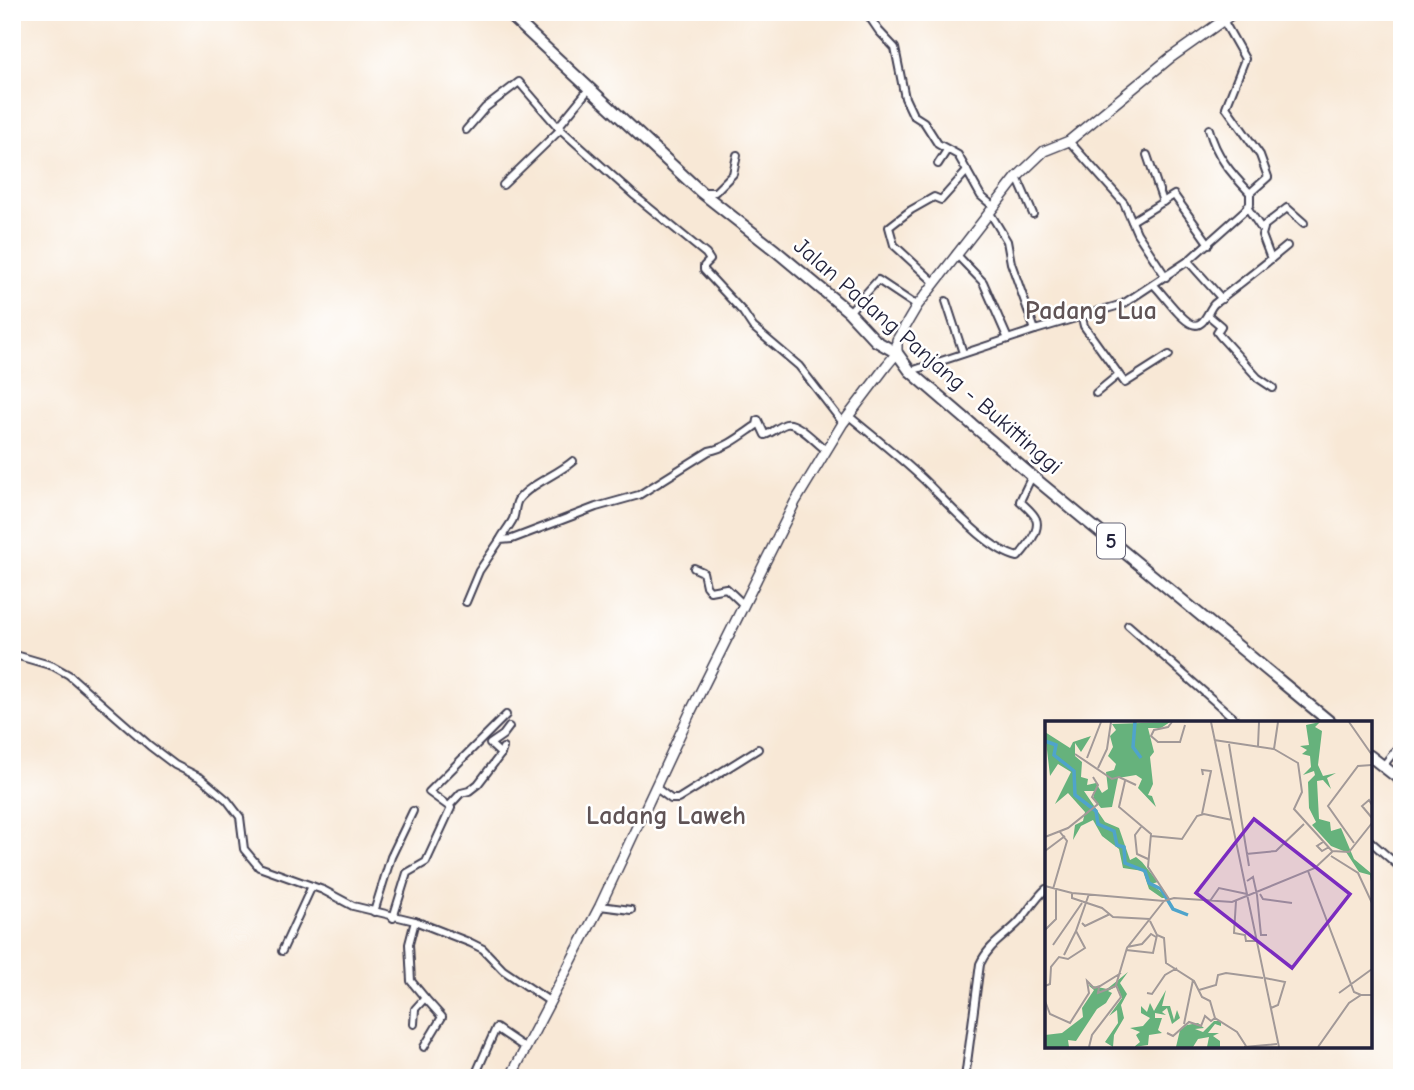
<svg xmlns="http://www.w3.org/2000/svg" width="1414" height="1090" font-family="'Comic Neue',sans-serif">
<rect width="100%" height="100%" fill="#fff"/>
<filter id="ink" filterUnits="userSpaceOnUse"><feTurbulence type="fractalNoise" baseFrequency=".0143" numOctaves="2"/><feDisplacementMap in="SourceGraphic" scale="14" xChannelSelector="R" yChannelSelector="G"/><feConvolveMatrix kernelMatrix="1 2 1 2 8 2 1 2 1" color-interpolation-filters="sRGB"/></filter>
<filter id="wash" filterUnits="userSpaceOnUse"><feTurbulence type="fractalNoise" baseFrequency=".00686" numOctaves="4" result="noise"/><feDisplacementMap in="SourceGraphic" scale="28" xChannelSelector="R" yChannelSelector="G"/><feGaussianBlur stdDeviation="1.57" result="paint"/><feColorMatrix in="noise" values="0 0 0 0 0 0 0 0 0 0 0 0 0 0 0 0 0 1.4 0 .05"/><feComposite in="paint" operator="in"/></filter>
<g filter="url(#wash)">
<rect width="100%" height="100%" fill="#f8e8d6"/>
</g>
<g filter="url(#ink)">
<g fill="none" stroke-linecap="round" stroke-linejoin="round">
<defs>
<g id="street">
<path d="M 866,12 L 879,31 L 895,48 L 905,98 L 913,115 L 924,122 L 938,144 L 958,155 L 981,196 L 994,207"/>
<path d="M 558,127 L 589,89"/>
<path d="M 1209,129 C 1216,156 1231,173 1250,193"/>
<path d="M 466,130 L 485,108 L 519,82 L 558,127 L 635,196 L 706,254 L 710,260 L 704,266 L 704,270 L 743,312 L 753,327 L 799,366 L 843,423"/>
<path d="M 1069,141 L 1124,203 L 1137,233 L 1166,277"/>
<path d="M 1147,155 L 1163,202"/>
<path d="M 938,164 L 947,150"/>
<path d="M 1017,177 L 1033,214"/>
<path d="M 503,185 L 561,129"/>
<path d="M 702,192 L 715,192 L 733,174 L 737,155"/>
<path d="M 1247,207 L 1261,228 L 1287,208 L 1304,223"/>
<path d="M 990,213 L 1007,241 L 1011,263 L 1035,330"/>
<path d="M 1132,221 L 1174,195 L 1209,244"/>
<path d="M 1264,228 L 1262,235 L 1271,259"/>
<path d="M 956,254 L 983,282 L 1008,339"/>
<path d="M 1188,261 L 1222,299"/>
<path d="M 934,282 L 894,245 L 889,227 L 911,210 L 934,197 L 941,200 L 967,171"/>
<path d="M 1154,285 C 1164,295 1180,319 1192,324 C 1204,329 1208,310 1214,304 C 1238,285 1263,266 1287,246"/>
<path d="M 946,301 L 963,353"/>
<path d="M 849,312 L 878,280 L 917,306"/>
<path d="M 1208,315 L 1221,326 L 1217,332 L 1220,336 L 1258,378 L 1273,388"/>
<path d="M 1082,318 L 1084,326 L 1125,383 L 1169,355"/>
<path d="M 911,371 L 1035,330 L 1123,304 L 1188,261 L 1244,211 L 1250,204 L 1250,193 L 1268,177 L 1260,155 L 1226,107 L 1245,59 L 1223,20"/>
<path d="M 1096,393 L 1118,375"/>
<path d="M 849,416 C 874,437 900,457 923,479 C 947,502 987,550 1018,557 C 1025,549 1041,531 1036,519 C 1034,513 1025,506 1020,501 L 1032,476"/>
<path d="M 500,540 C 503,534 508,528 512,521 C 516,515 514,507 518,500 C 530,484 557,475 573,461"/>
<path d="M 694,568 L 703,572 L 706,586 L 710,591 L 726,588 L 744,605"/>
<path d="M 466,602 L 479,571 L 500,540 L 512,539 L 596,507 L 639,495 L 709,451 C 727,448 742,435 757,425 L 758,420 L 765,435 C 772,433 779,426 786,424 C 797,421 816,443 826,450"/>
<path d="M 1128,625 L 1238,722"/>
<path d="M 12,654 L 53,666 L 69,675 L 150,746 L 175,765 L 201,778 L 227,800 L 240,817 L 244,849 L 259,867 L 323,890 L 353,906 L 415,921 L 471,943 L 483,949 L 503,970 L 549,1001"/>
<path d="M 501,754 L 490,744 L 503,735 L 509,727"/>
<path d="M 1383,766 L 1402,742"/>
<path d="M 655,787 L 671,799 L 678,799 L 758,749"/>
<path d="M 449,806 L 461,793 L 469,791 L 478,784 L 501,754 L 503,748"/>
<path d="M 1370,841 L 1402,869"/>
<path d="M 600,906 L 631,910"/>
<path d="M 374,912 L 391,857 L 413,811"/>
<path d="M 393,918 L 407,873 L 426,862 L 451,808 L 429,792 L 506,715"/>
<path d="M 282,951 L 312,886"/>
<path d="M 414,1024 L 415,1009 L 425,998 L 411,981 L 409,944 L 415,921"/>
<path d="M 424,1047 L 442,1017 L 425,998"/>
<path d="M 474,1078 L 496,1028 L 524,1047"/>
<path d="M 965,1078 L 980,964 C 988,946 1004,937 1018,923 C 1028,912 1035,899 1046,889"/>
</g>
<path id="secondary" d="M 510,1078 L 600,906 L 690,713 L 795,502 L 843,423 L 887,365 L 897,353 L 897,340 L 917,306 L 1017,177 L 1044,151 L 1069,141 L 1170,58 L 1235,12"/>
<g id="highway">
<path d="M 507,12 L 701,192 L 776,251 L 849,312 L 876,341 L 897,353 L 910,371 L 1032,476 L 1330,722"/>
<path d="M 1370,756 L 1402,781"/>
</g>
</defs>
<use href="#street" stroke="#424052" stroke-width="10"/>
<use href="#secondary" stroke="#424052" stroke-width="12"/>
<use href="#highway" stroke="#424052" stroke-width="14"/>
<use href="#street" stroke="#fff" stroke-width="6"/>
<use href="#secondary" stroke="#fff" stroke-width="9"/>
<use href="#highway" stroke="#fff" stroke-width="10"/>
</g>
</g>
<g text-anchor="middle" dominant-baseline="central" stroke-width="5" stroke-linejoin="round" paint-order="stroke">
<rect fill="#fff" stroke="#646476" stroke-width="2" x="1097" y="523.5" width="28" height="35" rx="5"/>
<g font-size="21" font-weight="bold" fill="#22223b">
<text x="1111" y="541">5</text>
</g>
<g font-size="23" fill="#22223b" stroke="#fff">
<text transform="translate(928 356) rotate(41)">Jalan Padang Panjang - Bukittinggi</text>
</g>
<g font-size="26" font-weight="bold" fill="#5f5355" stroke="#fff">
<text x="1091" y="311">Padang Lua</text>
<text x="666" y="816">Ladang Laweh</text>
</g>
</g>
<g transform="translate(1045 721)">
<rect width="327" height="327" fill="#f8e8d6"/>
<path d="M 125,1 L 116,7 L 103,7 L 109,31 L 105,36 L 108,63 L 103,74 L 107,75 L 111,86 L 93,67 L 97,58 L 91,54 L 73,57 L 67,86 L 56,87 L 48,77 L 50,70 L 39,70 L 60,101 L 74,107 L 85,139 L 91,136 L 97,141 L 113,161 L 106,163 L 124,177 L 117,177 L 104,168 L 98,150 L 78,147 L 74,128 L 57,115 L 48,99 L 36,105 L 28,119 L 30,104 L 38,100 L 40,91 L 23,72 L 10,83 L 26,51 L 13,43 L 5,55 L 0,11 L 25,27 L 28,21 L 46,15 L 36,31 L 30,22 L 30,35 L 37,41 L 36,56 L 43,58 L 42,64 L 51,62 L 57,72 L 63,68 L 61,51 L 69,49 L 71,43 L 63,35 L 68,26 L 65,15 L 71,9 L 67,3 ZM 275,1 L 270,6 L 277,10 L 273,44 L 278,55 L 291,52 L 282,57 L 286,68 L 278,59 L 272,60 L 274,98 L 285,101 L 286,110 L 296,107 L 309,138 L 327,153 L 327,167 L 325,154 L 314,151 L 301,131 L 286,125 L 267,104 L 271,101 L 264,87 L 263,61 L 270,54 L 269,50 L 258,54 L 266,46 L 265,35 L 257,33 L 262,29 L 255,25 L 264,24 L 261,4 ZM 83,251 L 75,262 L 82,273 L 76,284 L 79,297 L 69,314 L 68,326 L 60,321 L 73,302 L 72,289 L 64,295 L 77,277 L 72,265 L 63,270 L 67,272 L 61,282 L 52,288 L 31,320 L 23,319 L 24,326 L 0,326 L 0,314 L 17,312 L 38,296 L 37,287 L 49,269 L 43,264 L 62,268 ZM 121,269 L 117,285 L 125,285 L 129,299 L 132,289 L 135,297 L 127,303 L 122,287 L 117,291 L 121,294 L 110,292 L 110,297 L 117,297 L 113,309 L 117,312 L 104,314 L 103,324 L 89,326 L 95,321 L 91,314 L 95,311 L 85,307 L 98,305 L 105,297 L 96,292 L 96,285 L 102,291 L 105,282 L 109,290 ZM 169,300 L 176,300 L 176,305 L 170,303 L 163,312 L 174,312 L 168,315 L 175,320 L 175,326 L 162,326 L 164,316 L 153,318 L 148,326 L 131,326 L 135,309 L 142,304 L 153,302 L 159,307 L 150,308 L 158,311 Z" fill="#66b27c"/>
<path fill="none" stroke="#4fa4cb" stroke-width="3.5" d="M 90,1 L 88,26 L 96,37M 0,20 L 11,24 L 9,34 L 29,50 L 30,74 L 51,90 L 53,103 L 69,110 L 72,124 L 79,126 L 80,142 L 100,150 L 104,162 L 116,168 L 128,188 L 143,194"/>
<path fill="none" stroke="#a29998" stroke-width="2" d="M 127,1 L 123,6 L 109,9 L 106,15 L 113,21 L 135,21 L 140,4M 166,1 L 234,326M 304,1 L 327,34M 169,19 L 229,28 L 233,1M 184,23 L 204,145M 213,25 L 214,1M 229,28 L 253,42 L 257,71 L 249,88 L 287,130 L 304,131 L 327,102M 30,33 L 67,58 L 74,56 L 91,64M 42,37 L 56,1M 53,47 L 62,28 L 66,1M 80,60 L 74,86 L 106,113 L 103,146 L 124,178M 157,93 L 166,50 L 157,49 L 158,54M 327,97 L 317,85 L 324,79 L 327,84M 96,106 L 90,114 L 92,133 L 103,138M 106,115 L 137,118 L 152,95 L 159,93 L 187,99M 0,116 L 23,107 L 53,83 L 47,76 L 53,64 L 48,56M 278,121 L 272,125 L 277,130 L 284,126M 309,122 L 283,85 L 313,45 L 327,44M 0,130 L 20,115M 201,133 L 231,130 L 259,103M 286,135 L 313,152 L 327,182M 263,150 L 309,271 L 316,274M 202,160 L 208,156 L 212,174M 0,165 L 27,172 L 119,180 L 129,177 L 187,181 L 270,147 L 288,130M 8,168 L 22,120 L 15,111M 27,172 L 27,177 L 57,187 L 68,196 L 105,198M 215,173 L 218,178 L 247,182M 212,174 L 216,214 L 222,214M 165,180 L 174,167 L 202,173M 191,180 L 189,212 L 200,214 L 201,220 L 213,220M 105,200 L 112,214 L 119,217 L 121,242 L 149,260 L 157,276 L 165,280 L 170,297 L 192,311 L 201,325M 37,202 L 40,205 L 65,193M 0,209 L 11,198 L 11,169M 8,224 L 37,182M 82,226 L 97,223 L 106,213 L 111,216M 81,229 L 108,232 L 112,214M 19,234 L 31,210M 220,257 L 240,261 L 233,284 L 226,287M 0,265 L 5,263 L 6,246 L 14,236 L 23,238 L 40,227 L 31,210 L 44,173M 54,266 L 53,272 L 71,265M 154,269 L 171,264 L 173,254 L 181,252 L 218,257M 102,272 L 107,273 L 120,254 L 132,247M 294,272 L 327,248M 0,280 L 5,293 L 25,302 L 44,272 L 42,260 L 49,267 L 55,265 L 76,252M 139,303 L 148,259M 122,312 L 128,315 L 144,301 L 156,305 L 160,295 L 166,300 L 170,297M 44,326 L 47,314 L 76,276 L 71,264 L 82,227 L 119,180M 199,326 L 232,323M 273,326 L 304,282 L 316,274 L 327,274"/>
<path fill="#7b2cbf" fill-opacity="0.15" stroke="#7b2cbf" stroke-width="3.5" d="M 209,98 L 305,173 L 247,247 L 151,172 Z"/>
<rect width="327" height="327" fill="none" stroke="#22223b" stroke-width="3.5"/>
</g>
<rect width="1414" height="1090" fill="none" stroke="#fff" stroke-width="42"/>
</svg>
